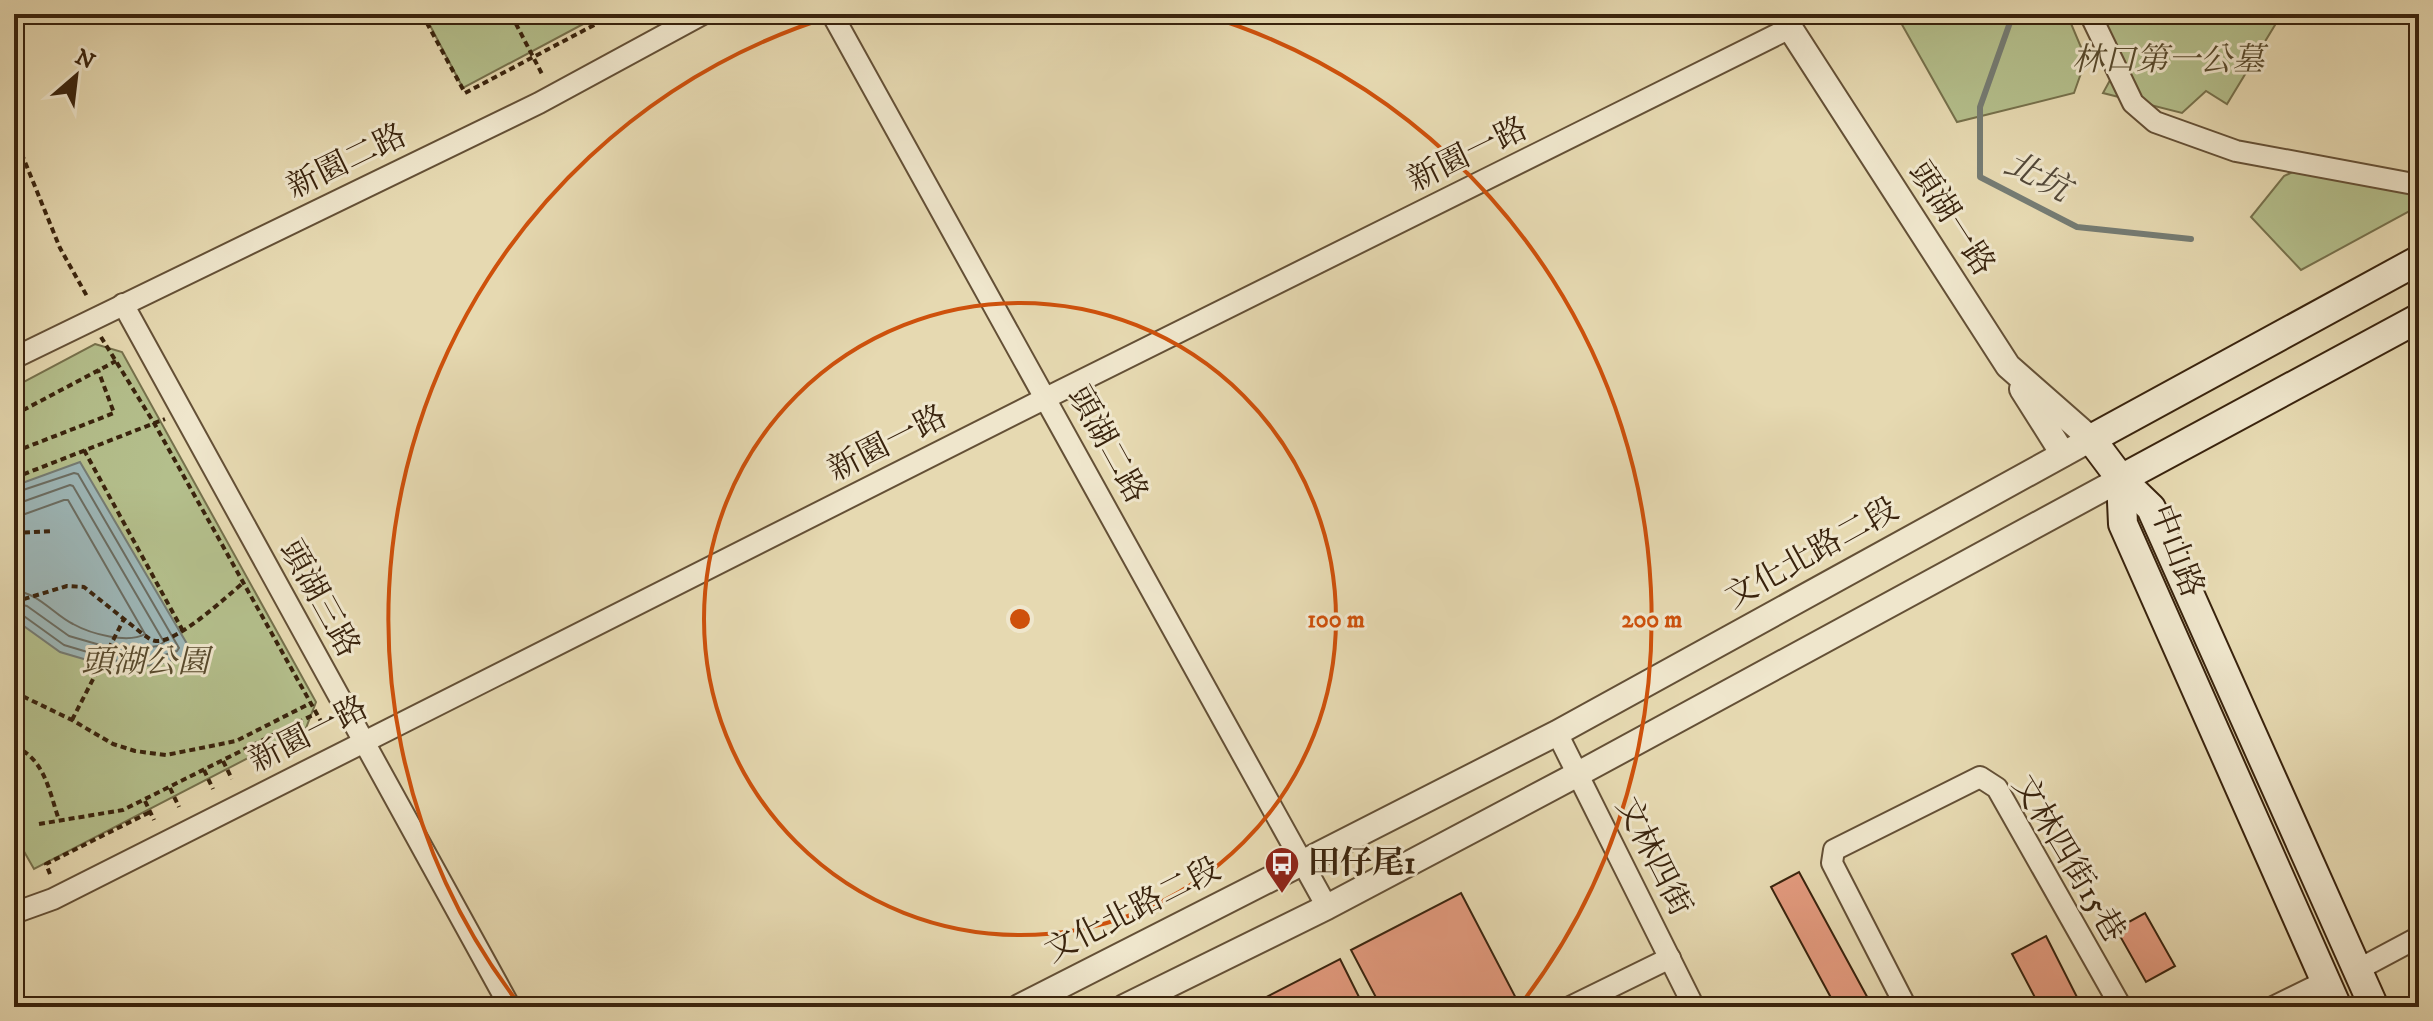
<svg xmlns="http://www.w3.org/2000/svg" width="2433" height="1021" font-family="'IM FELL DW Pica','Noto Serif TC',serif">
<rect width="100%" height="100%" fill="#e6d9b1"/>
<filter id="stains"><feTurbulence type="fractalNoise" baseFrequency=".0025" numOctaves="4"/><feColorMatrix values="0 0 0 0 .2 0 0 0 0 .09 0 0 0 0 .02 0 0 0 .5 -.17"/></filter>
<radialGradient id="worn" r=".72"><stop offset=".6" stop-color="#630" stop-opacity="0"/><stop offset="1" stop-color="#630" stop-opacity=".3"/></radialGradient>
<g fill="#b4bf8c" stroke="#76714c" stroke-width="2">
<path d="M 424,14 L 602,14 L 463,88 Z"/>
<path d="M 1896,14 L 2067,14 L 2086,59 L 2074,93 L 1957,122 Z"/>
<path d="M 2096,14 L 2280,14 L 2275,25 L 2227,104 L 2206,91 L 2182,113 L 2103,93 L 2121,60 Z"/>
<path d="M 2306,166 L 2419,193 L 2419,206 L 2301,270 L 2251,217 L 2284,176 Z"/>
<path d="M 95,344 L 122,352 L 316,702 L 306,728 L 34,869 L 14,834 L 14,387 Z"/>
</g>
<path fill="#9db7b8" stroke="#757c74" stroke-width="2" d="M 80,462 L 193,654 L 163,663 L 121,670 L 60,652 L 14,619 L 14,486 Z"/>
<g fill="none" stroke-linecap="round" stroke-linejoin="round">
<g stroke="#6b6d62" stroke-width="2">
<path d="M 14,493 L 74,473 L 78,474 L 179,648 L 177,651 L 161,656 L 121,662 L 64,645 L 21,614 L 14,613"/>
<path d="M 14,503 L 22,502 L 70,485 L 73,486 L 164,642 L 158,646 L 121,651 L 69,636 L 27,606 L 14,603"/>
<path d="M 14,515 L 25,514 L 64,500 L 68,500 L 145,634 C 128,644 91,634 73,624 C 53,614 38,592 14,591"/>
</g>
<path stroke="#757c74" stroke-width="6" d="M 2013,14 L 1980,107 L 1980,177 L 2077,227 L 2191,239"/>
</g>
<g fill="#e39a7e" stroke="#39230d" stroke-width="2">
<path d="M 1799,872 L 1871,1004 L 1866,1007 L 1836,1007 L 1771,887 Z"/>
<path d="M 1461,893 L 1518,1002 L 1509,1007 L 1381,1007 L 1351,950 Z"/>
<path d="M 2145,913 L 2175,966 L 2146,982 L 2116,929 Z"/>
<path d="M 2046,936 L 2082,1007 L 2040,1007 L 2012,954 Z"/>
<path d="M 1340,959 L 1364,1007 L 1257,1007 L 1255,1003 Z"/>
</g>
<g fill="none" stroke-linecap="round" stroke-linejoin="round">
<defs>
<g id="minor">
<path d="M 832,14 L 1327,907"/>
<path d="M 2090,14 L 2133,103 L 2155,122 L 2236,151 L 2419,185"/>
<path d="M 123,304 L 510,1007"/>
<path d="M 14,358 L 539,103 L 703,14"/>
<path d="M 1557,733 L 1694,1007"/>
<path d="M 14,913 L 53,899 L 1046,398 L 1790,28"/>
<path d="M 2359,969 L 2419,937"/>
<path d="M 1570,1007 L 1670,958"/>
<path d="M 1906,1007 L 1832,863 L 1834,850 L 1980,777 L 1997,788 L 2121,1007"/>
<path d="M 2273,1007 L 2326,981"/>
</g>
<g id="tertiary">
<path d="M 2022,389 L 2063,454"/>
<path d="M 1019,1007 L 1557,733 L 2091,439 L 2008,366 L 1781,14"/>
<path d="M 1124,1007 L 1327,907 L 1578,774 L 2121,479"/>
</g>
<g id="secondary">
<path d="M 2121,479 L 2123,524 L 2337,1007"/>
<path d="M 2121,479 L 2419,318"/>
<path d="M 2374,1007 L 2151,508 L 2121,479 L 2091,439 L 2419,260"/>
</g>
</defs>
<use href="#minor" stroke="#645036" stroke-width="24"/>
<use href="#tertiary" stroke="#645036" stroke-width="28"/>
<use href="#secondary" stroke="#39230d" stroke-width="32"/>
<g stroke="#39230d" stroke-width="4" stroke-dasharray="6 4" stroke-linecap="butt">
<path d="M 422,14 L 465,93 L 615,14"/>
<path d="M 517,14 L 515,22 L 543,76"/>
<path d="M 14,135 L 60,248 L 88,298"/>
<path d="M 101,337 L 154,423 L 323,725"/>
<path d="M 14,415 L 116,361"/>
<path d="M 84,450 L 183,631"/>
<path d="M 14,452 L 114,413 L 98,370"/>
<path d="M 14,478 L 165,419"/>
<path d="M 14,533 L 53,531"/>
<path d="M 14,602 L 67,586 L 84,587 L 144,635 C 149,638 150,640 156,641 C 177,643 226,597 243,583"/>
<path d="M 14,692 L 72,720 L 113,744 L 135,751 L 166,755 L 236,741 L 311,703"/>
<path d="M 72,720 L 124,619"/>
<path d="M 14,746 C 45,759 49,791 59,820"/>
<path d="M 223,761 L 232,779"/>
<path d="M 204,770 L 213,789"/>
<path d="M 170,788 L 179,807"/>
<path d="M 145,801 L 154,820"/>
<path d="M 39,824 L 123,810 L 317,713"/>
<path d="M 50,874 L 46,864 L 150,812"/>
</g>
<use href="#minor" stroke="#efe6cc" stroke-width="20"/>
<use href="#tertiary" stroke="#efe6cc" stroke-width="24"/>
<use href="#secondary" stroke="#efe6cc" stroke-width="28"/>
</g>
<g fill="none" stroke="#ce510c" stroke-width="4">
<circle cx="1020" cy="619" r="316"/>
<path d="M519 1004A632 632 0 0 1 835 15M1205 15A632 632 0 0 1 1521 1004"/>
</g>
<defs>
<symbol id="bus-pin" viewBox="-11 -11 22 30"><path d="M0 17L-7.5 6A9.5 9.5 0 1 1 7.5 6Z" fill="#8f2418" stroke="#efe6cc"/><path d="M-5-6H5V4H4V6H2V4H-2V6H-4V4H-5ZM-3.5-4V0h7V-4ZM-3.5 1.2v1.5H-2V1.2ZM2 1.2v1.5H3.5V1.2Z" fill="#fff"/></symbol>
</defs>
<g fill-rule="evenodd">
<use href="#bus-pin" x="1262" y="844" width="40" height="54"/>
</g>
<g text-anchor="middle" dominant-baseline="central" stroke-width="6" stroke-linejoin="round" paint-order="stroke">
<g font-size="32" font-style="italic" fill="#584a2d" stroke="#efe6cc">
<text x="2168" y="61">林口第一公墓</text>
<text x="145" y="663">頭湖公園</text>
</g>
<g font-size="32" fill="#39230d" stroke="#efe6cc">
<text transform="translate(1468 155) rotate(-26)">新園一路</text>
<text transform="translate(347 162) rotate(-26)">新園二路</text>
<text transform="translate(1951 219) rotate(57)">頭湖一路</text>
<text transform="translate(888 444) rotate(-27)">新園一路</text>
<text transform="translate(1107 445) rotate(61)">頭湖二路</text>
<text transform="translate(2176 551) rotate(69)">中山路</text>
<text transform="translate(1812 554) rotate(-29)">文化北路二段</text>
<text transform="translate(319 599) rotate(61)">頭湖三路</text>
<text transform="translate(309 735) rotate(-27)">新園一路</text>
<text transform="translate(1653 857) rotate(63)">文林四街</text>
<text transform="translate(2068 859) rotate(59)">文林四街15巷</text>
<text transform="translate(1133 911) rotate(-27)">文化北路二段</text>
</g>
<g font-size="32" font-weight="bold" fill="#39230d" stroke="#efe6cc" text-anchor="start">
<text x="1308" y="864">田仔尾1</text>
</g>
<g font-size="34" font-style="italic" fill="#524838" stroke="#efe6cc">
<text transform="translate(2037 177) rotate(27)">北坑</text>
</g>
</g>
<circle cx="1020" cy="619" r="12" fill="#ce510c" stroke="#efe6cc" stroke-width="4"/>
<g font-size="24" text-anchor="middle" font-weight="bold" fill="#ce510c" stroke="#efe6cc" stroke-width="6" stroke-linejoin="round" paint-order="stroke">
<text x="1336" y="627">100 m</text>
<text x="1652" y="627">200 m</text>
</g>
<rect width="2433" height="1021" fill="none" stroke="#e6d9b1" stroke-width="48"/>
<rect x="16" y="16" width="2401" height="989" fill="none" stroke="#39230d" stroke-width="4"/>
<rect x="24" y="24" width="2385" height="973" fill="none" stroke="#39230d" stroke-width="2"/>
<g transform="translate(76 76) rotate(28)" stroke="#efe6cc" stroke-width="6" paint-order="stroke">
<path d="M0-6L14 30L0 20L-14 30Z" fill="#39230d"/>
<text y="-12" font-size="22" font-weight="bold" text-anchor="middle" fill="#39230d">N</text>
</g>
<rect width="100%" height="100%" filter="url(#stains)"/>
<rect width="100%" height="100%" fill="url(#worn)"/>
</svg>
